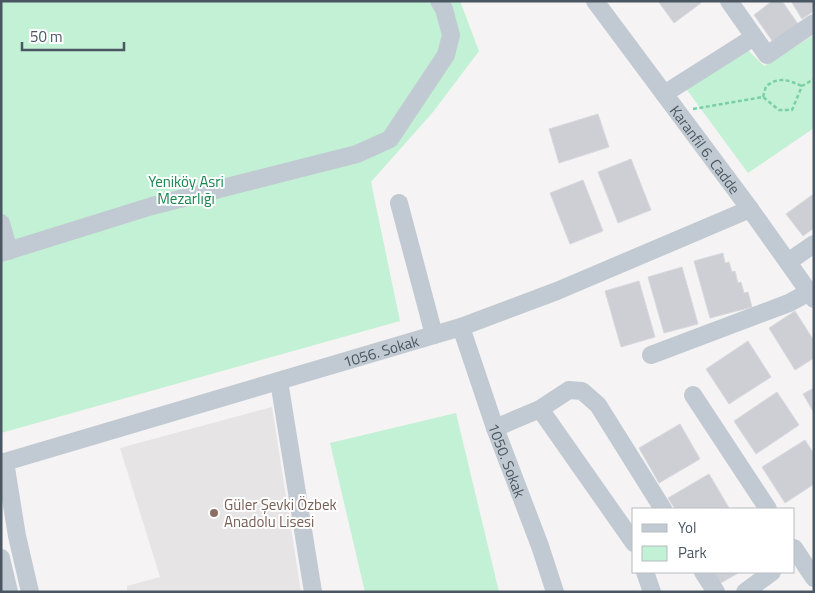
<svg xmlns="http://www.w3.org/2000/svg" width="815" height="593" font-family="'Titillium Web',sans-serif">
<rect width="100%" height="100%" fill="#f5f3f3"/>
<path fill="#e6e4e5" d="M 272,407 L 301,592 L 127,592 L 127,586 L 160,577 L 120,448 Z"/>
<g fill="#c3f1d5">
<path d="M 1,1 L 460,1 L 479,51 L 433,112 L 371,182 L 400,321 L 1,433 Z"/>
<path d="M 814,35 L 814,128 L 748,173 L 684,86 L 748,50 L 764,66 Z"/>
<path d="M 456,413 L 499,592 L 365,592 L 330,443 Z"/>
</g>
<g fill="#cdcfd5" stroke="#d7d9de">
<path d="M 658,1 L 700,1 L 701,3 L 674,23 Z"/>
<path d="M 772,1 L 782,1 L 798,24 L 773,42 L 754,15 Z"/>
<path d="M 791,1 L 814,1 L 814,11 L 802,19 Z"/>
<path d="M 598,114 L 609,147 L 559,163 L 549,129 Z"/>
<path d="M 631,159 L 651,210 L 618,223 L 598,172 Z"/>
<path d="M 583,180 L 603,231 L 570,244 L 550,193 Z"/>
<path d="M 812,195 L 814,197 L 814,228 L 803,236 L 786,214 Z"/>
<path d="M 723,253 L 725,263 L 729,262 L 732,272 L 735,271 L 738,283 L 741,282 L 744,293 L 748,292 L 752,307 L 710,318 L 694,261 Z"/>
<path d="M 682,267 L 698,324 L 664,333 L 648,277 Z"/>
<path d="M 639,281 L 655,337 L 621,347 L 605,291 Z"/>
<path d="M 795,311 L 814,341 L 814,358 L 795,370 L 769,328 Z"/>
<path d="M 748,341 L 771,377 L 729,404 L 706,369 Z"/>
<path d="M 814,388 L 814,413 L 803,394 Z"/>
<path d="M 777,392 L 799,425 L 756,454 L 734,421 Z"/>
<path d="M 680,424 L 700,459 L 659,483 L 639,448 Z"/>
<path d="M 805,440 L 814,454 L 814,484 L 785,503 L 762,467 Z"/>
<path d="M 709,474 L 729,508 L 675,509 L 668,498 Z"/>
<path d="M 712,572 L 740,572 L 719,584 Z"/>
</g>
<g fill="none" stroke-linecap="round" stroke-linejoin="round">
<g stroke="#7ad0a6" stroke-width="2.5" stroke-dasharray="4 2.5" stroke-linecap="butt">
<path d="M 763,97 L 766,86 C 781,76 787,80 802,86"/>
<path d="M 693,109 L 763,97 L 779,110 L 792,110 L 802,86 L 814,79"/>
</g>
<g stroke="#c1cad2" stroke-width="18">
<path id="s1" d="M 595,1 L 750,209 L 814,299"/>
<path d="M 729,1 L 767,55 L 814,23"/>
<path d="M 664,94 L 754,37"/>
<path d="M 399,203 L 434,335"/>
<path d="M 1,223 L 9,251"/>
<path d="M 1,253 L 152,206 L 357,154 L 390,139 L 446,55 L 451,35 L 444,9 L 439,1"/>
<path d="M 788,262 L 814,244"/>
<path id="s2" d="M 461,327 L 495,428 L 540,546 L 555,592"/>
<path d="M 651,355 L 789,303 L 809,292"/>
<path d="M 279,381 L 313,592"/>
<path d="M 693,395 L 768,509"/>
<path d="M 540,409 L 634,543"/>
<path d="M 495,428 L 540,409 L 569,390 L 582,391 L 598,405 L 663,509"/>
<path d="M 5,462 L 17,536 L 30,592"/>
<path id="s3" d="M 1,463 L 461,327 L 557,291 L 750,209"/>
<path d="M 794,548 L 814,578"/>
<path d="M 1,558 L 9,592"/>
<path d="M 645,572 L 652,592"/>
<path d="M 703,572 L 716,592"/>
<path d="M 745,592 L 772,572"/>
</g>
</g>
<circle fill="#8d6e63" stroke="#fff" stroke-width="2" cx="214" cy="513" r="5"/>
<g text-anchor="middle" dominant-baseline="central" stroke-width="4" stroke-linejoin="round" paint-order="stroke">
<g font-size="15" fill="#4a5661" stroke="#fff">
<text stroke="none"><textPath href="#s1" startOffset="185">Karanfil 6. Cadde</textPath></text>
<text stroke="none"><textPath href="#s3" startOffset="396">1056. Sokak</textPath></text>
<text stroke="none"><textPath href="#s2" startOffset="141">1050. Sokak</textPath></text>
</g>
<g font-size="15" fill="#17864f" stroke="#fff">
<text x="186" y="181">Yeniköy Asri<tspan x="186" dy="17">Mezarlığı</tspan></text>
</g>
<g font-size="15" fill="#785e54" stroke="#fff" text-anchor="start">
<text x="224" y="504">Güler Şevki Özbek<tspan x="224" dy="17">Anadolu Lisesi</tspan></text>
</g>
</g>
<rect width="815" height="593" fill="none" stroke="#4a5661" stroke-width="5"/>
<rect x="632" y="508" width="162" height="65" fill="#ffffff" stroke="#b7bbc0"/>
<rect x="642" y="524" width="25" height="8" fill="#c1cad2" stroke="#b7bbc0"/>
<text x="678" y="533" font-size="15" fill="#4a5661">Yol</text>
<rect x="642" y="546" width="25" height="15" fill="#c3f1d5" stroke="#b7bbc0"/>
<text x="678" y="558" font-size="15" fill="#4a5661">Park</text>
<path d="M22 42v8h102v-8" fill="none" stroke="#4a5661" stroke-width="2.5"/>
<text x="30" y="42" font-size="15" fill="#4a5661" stroke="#ffffff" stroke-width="4" paint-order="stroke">50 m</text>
</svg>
